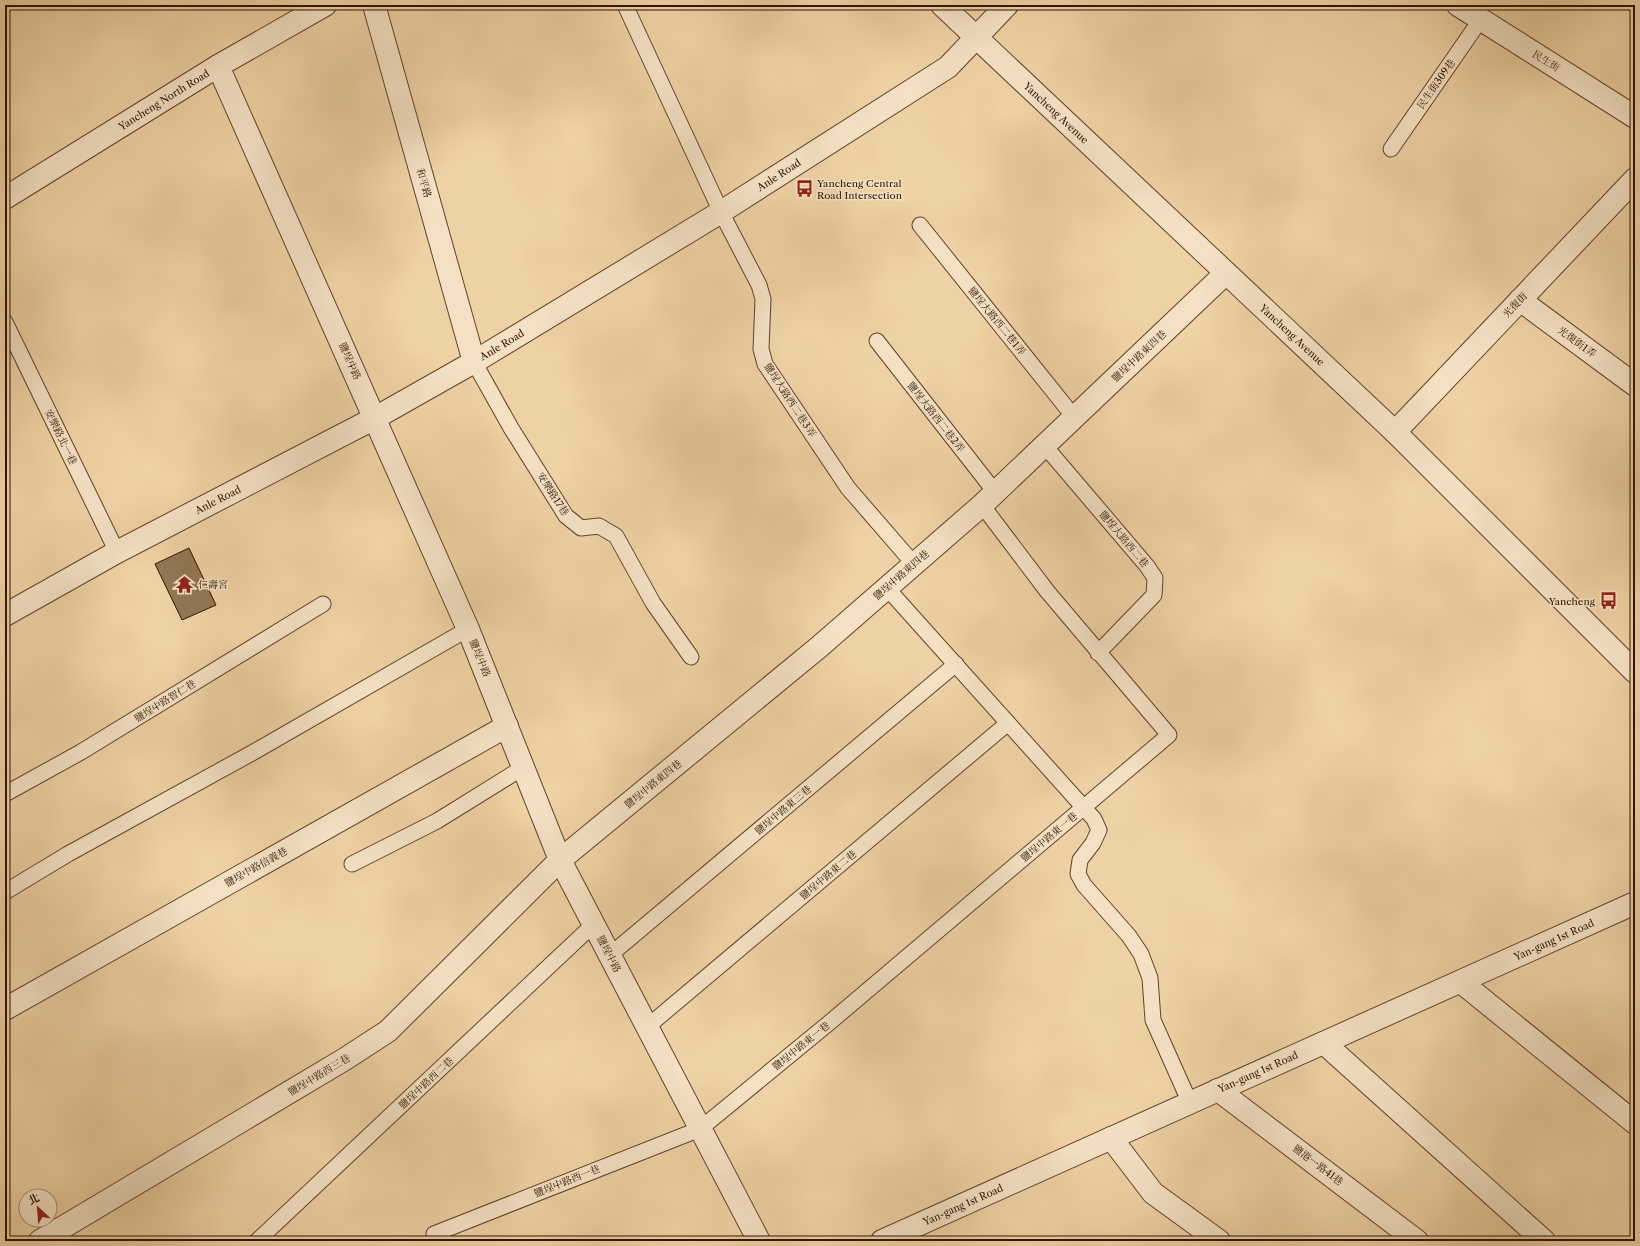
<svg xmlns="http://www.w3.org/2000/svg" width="1640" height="1246" font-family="'Libre Caslon Text','Noto Serif TC',serif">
<rect width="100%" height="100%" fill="#eed1a4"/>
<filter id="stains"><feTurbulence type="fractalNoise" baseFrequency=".005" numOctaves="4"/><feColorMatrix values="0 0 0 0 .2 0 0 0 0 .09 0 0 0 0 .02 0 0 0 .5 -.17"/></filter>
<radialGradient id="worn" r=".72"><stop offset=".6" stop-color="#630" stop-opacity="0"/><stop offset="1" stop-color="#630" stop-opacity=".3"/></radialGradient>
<path fill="#937655" stroke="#301300" d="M 189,548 L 216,605 L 182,620 L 155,564 Z"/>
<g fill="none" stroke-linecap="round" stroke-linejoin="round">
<defs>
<g id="service">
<path d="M 625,5 L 721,212 L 759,285 L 763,299 L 761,349 L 765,364 L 848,488 L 913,563"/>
<path d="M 1391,149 L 1481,19"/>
<path d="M 920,225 L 1074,417"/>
<path d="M 5,322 L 117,552"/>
<path d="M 877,341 L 995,492"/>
<path d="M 474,362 L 511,428 L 566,516 L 581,528 L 599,526 L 616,536 L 653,603 L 691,657"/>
<path d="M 1044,445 L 1147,566 L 1155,578 L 1154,595 L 1098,653"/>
<path d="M 886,587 L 1094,819 L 1099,830 L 1093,843 L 1080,860 L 1078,874 L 1084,885 L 1129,936 L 1141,954 L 1150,978 L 1153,1020 L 1190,1103"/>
<path d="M 5,794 L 81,752 L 323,604"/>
<path d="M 352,864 L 437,821 L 524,767"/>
<path d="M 5,892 L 68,854 L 252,753 L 468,629"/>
<path d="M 610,955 L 956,664"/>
<path d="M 647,1027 L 1008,723"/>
<path d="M 434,1234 L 700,1129 L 829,1023 L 1169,735 L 1047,591 L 982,505"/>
<path d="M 257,1241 L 594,924"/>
</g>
<g id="minor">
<path d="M 374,5 L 474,362"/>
<path d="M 942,5 L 1395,432 L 1635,672"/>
<path d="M 1458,5 L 1635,117"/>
<path d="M 218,66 L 468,629 L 560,860 L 759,1241"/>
<path d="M 5,198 L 218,66 L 325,5"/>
<path d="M 1520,300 L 1635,385"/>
<path d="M 1395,432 L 1635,179"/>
<path d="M 5,615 L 117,552 L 375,418 L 474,362 L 721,212 L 948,67 L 1007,5"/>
<path d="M 1461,982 L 1635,1123"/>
<path d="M 5,1009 L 507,726"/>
<path d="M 1324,1043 L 1544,1241"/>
<path d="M 1218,1090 L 1417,1241"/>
<path d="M 1111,1138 L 1153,1193 L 1219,1241"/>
<path d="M 40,1241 L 345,1059 L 388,1031 L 560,860 L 819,647 L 982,505 L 1226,273"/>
<path d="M 882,1241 L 1635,903"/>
</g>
</defs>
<use href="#service" stroke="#604229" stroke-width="17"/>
<use href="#minor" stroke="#604229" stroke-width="24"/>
<use href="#service" stroke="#f4e1c4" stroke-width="15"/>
<use href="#minor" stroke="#f4e1c4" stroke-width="22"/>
</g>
<defs>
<symbol id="bus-bare" viewBox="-9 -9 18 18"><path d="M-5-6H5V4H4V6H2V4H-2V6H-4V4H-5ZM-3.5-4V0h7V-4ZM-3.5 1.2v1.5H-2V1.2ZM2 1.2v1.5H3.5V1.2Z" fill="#8f2418" stroke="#f4e1c4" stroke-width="2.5" paint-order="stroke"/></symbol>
<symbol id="temple-bare" viewBox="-9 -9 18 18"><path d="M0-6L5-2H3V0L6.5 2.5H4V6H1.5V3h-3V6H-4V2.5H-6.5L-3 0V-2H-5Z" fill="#8f2418" stroke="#f4e1c4" stroke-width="2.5" paint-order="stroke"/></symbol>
</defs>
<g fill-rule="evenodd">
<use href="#bus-bare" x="792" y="176" width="25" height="25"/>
<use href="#temple-bare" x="172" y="572" width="25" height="25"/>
<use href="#bus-bare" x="1596" y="588" width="25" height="25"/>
</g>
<g text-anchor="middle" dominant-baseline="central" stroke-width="3" stroke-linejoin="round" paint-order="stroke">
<g font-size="10" fill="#301300" stroke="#f4e1c4">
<text transform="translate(1546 61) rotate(32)">民生街</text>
<text transform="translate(1436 84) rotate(-55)">民生街309巷</text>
<text transform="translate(164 100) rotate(-32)">Yancheng North Road</text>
<text transform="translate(1056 113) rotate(43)">Yancheng Avenue</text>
<text transform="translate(779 175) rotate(-33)">Anle Road</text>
<text transform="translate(424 183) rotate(74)">和平路</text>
<text transform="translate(1515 305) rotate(-47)">光復街</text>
<text transform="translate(997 321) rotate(51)">鹽埕大路西二巷1弄</text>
<text transform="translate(1292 335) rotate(43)">Yancheng Avenue</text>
<text transform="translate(1577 342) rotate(36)">光復街1弄</text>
<text transform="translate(502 345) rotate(-31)">Anle Road</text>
<text transform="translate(1139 356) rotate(-43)">鹽埕中路東四巷</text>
<text transform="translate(350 361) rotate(66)">鹽埕中路</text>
<text transform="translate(790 400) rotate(57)">鹽埕大路西二巷3弄</text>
<text transform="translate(936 417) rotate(52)">鹽埕大路西二巷2弄</text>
<text transform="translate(61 437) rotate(64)">安樂路北一巷</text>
<text transform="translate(553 494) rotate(57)">安樂路17巷</text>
<text transform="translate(218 500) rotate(-27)">Anle Road</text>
<text transform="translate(1124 539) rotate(50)">鹽埕大路西二巷</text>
<text transform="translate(901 575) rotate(-41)">鹽埕中路東四巷</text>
<text transform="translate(480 658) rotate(68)">鹽埕中路</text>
<text transform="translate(165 701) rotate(-32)">鹽埕中路智仁巷</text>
<text transform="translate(653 784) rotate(-39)">鹽埕中路東四巷</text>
<text transform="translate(783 810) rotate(-40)">鹽埕中路東三巷</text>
<text transform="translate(1049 837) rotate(-40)">鹽埕中路東一巷</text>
<text transform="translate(256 867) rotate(-29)">鹽埕中路信義巷</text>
<text transform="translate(828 875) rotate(-40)">鹽埕中路東二巷</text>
<text transform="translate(1554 940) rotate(-24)">Yan-gang 1st Road</text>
<text transform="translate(609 954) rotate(63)">鹽埕中路</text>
<text transform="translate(801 1046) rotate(-39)">鹽埕中路東一巷</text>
<text transform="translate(1258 1072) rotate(-24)">Yan-gang 1st Road</text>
<text transform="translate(319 1075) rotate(-31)">鹽埕中路西三巷</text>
<text transform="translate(426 1083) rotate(-43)">鹽埕中路西二巷</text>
<text transform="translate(1318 1165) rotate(37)">鹽港一路41巷</text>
<text transform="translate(567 1181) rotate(-22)">鹽埕中路西一巷</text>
<text transform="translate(963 1205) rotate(-24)">Yan-gang 1st Road</text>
</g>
<g font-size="10" fill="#301300" stroke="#f4e1c4" text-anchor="start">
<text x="817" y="183">Yancheng Central<tspan x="817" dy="12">Road Intersection</tspan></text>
<text x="198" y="584">仁壽宮</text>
<text x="1595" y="601" text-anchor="end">Yancheng</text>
</g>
</g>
<rect width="1640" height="1246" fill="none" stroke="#eed1a4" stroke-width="20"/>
<rect x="6" y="6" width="1628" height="1234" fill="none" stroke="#301300" stroke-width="2"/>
<rect x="10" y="10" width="1620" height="1226" fill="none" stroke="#301300"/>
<g transform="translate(38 1208) rotate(334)"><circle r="19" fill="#f4e1c4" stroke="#a68f76"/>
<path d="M0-3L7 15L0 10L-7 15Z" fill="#8f2418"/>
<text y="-6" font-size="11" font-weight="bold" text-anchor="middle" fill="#301300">北</text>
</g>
<rect width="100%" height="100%" filter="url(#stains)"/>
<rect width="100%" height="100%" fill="url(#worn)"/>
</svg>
